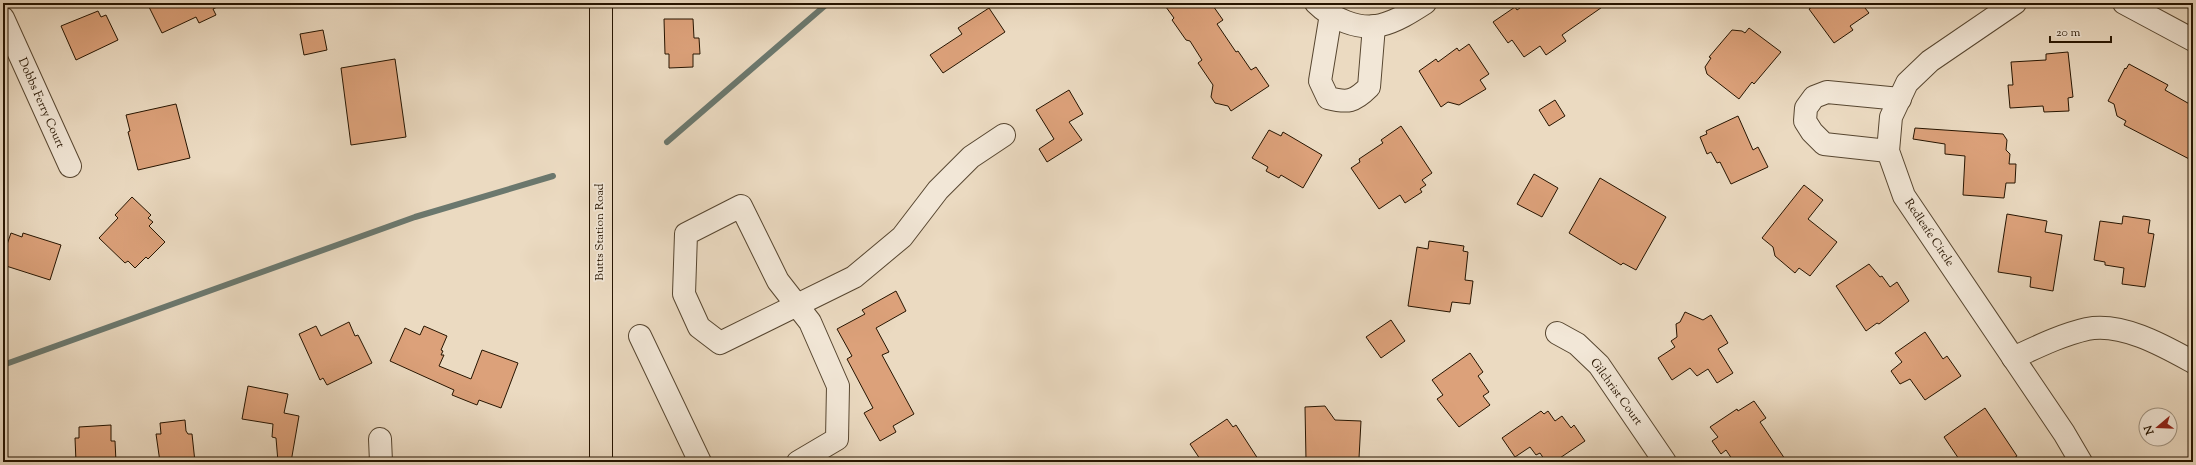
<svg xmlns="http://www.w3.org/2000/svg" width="2196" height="465" font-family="'Sorts Mill Goudy',serif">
<rect width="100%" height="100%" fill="#ebdac1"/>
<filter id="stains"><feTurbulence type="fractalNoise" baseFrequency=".005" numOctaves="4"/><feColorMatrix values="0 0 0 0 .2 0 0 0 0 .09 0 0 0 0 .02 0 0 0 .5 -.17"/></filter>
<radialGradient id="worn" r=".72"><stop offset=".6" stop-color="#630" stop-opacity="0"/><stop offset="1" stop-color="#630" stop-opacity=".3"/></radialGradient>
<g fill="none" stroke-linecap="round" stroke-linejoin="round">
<g stroke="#6b786e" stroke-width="6">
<path d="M 667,142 L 828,3"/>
<path d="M 3,365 L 415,217 L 553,176"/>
</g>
</g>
<g fill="#dca17a" stroke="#261400">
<path d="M 147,3 L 225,3 L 213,9 L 216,15 L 199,23 L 196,17 L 162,33 Z"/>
<path d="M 1163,3 L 1211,3 L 1223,20 L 1217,24 L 1236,52 L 1238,51 L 1251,70 L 1256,67 L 1269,86 L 1231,111 L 1228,106 L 1215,103 L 1211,97 L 1213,85 L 1198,63 L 1202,60 L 1190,41 L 1186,40 L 1172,20 L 1174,18 Z"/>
<path d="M 1527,3 L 1608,3 L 1562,35 L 1566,41 L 1546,55 L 1540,46 L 1524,57 L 1512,40 L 1508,43 L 1493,22 L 1515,7 L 1517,10 Z"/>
<path d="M 1818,3 L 1861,3 L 1869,13 L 1850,26 L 1853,30 L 1834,43 L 1809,9 Z"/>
<path d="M 989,8 L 1005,32 L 943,73 L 930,55 L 962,34 L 958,28 Z"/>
<path d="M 98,11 L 101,17 L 106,15 L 118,40 L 76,60 L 61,26 Z"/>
<path d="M 664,19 L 693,19 L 694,38 L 699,38 L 700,54 L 693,54 L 693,67 L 669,68 L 669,54 L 665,54 Z"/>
<path d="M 1749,28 L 1781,52 L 1754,84 L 1752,82 L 1739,99 L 1707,74 L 1705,67 L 1711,58 L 1709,57 L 1732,30 L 1742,31 L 1745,33 Z"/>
<path d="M 323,30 L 327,50 L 304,55 L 300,34 Z"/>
<path d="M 1469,44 L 1489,74 L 1480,80 L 1486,89 L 1459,105 L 1448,102 L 1441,107 L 1419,71 L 1436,59 L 1438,62 L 1457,48 L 1459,51 Z"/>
<path d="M 2068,52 L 2073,97 L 2068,98 L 2069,111 L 2044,112 L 2043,106 L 2010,108 L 2008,85 L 2013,85 L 2011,62 L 2046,60 L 2046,54 Z"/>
<path d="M 395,59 L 406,137 L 351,145 L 341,68 Z"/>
<path d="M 2129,64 L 2168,85 L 2165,90 L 2193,106 L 2193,161 L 2124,125 L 2126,121 L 2117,116 L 2114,104 L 2108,101 L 2125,68 L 2126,69 Z"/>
<path d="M 1069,90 L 1083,114 L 1069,122 L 1082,140 L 1047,162 L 1039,149 L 1054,139 L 1036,110 Z"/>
<path d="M 1555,100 L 1565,116 L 1549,126 L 1539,110 Z"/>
<path d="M 176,104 L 190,158 L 138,170 L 128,132 L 130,131 L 126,115 Z"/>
<path d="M 1738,116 L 1753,150 L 1758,147 L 1768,167 L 1731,184 L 1720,162 L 1717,163 L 1711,152 L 1707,154 L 1700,137 L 1707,134 L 1706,131 Z"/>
<path d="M 1401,126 L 1432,173 L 1422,180 L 1426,185 L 1420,189 L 1422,192 L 1405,203 L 1400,195 L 1379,209 L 1351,168 L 1360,162 L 1359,159 L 1383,143 L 1381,140 Z"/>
<path d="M 1915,128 L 2003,134 L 2007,140 L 2006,150 L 2010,154 L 2009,164 L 2016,164 L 2015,183 L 2006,183 L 2004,198 L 1963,195 L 1965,156 L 1945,154 L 1945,144 L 1913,139 Z"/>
<path d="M 1269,130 L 1281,136 L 1283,132 L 1322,155 L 1303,188 L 1281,175 L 1279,178 L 1266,171 L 1268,167 L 1252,158 Z"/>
<path d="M 1534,174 L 1558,188 L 1542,217 L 1517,204 Z"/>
<path d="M 1600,178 L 1666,217 L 1636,270 L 1623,263 L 1621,265 L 1569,233 Z"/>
<path d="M 1804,185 L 1823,200 L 1808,219 L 1837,242 L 1810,276 L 1799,268 L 1795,273 L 1775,256 L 1773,247 L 1762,238 Z"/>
<path d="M 132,197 L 151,215 L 148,218 L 153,222 L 149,226 L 165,242 L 148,259 L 146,257 L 135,268 L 128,261 L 125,263 L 99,238 L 118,218 L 115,215 Z"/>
<path d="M 2007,214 L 2047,221 L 2045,232 L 2062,235 L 2053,291 L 2030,287 L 2031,277 L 1998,272 Z"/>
<path d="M 2123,216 L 2150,220 L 2148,233 L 2154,234 L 2145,287 L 2122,284 L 2124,268 L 2105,265 L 2105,262 L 2094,260 L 2100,221 L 2122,224 Z"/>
<path d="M 11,233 L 22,237 L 23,233 L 61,245 L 50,280 L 3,265 L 3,256 Z"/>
<path d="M 1429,241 L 1464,246 L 1463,251 L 1468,252 L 1465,280 L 1473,281 L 1470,304 L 1452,302 L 1450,312 L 1408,306 L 1417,247 L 1428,249 Z"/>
<path d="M 1869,264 L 1880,277 L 1882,276 L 1890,287 L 1897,282 L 1909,301 L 1879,324 L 1877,323 L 1866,331 L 1836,286 Z"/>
<path d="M 896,291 L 906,311 L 876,328 L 889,352 L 882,355 L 914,414 L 893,426 L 896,432 L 880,441 L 864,413 L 873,408 L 847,359 L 852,356 L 837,329 L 865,314 L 862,310 Z"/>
<path d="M 1685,312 L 1703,320 L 1711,315 L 1728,343 L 1718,349 L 1733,373 L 1717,383 L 1708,369 L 1697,376 L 1690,368 L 1672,380 L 1658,358 L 1675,347 L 1671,341 L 1677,337 L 1676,324 L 1680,322 Z"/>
<path d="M 1391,320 L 1405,341 L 1381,358 L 1366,337 Z"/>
<path d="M 349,322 L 355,336 L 358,335 L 372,363 L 327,385 L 323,378 L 320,380 L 299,334 L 316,326 L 321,336 Z"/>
<path d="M 424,326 L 447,336 L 441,350 L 443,351 L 441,355 L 444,355 L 439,366 L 471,379 L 482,350 L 518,363 L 501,408 L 479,400 L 477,405 L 452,395 L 454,390 L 390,361 L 405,328 L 420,335 Z"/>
<path d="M 1925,332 L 1943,359 L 1947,356 L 1961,376 L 1925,400 L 1910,379 L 1900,384 L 1891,371 L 1902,362 L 1895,353 Z"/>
<path d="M 1470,353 L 1483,372 L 1478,376 L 1489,392 L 1483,396 L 1490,405 L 1459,427 L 1437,399 L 1443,395 L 1432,380 Z"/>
<path d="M 248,386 L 288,394 L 284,413 L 299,416 L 291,462 L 278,462 L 276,438 L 272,437 L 273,424 L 242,419 Z"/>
<path d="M 1754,401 L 1766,418 L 1760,422 L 1787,462 L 1734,462 L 1726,450 L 1721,454 L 1712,441 L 1718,437 L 1710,427 L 1737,409 L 1738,411 Z"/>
<path d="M 1325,406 L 1335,420 L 1361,421 L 1359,458 L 1356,458 L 1357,461 L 1308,462 L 1308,460 L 1306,460 L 1305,407 Z"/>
<path d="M 1985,408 L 2017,456 L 2008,462 L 1961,462 L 1944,437 Z"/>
<path d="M 1541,411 L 1544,414 L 1548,411 L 1555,421 L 1562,416 L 1571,428 L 1574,425 L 1585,441 L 1554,462 L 1546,462 L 1540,453 L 1536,455 L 1530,447 L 1515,457 L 1502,438 Z"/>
<path d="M 1227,419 L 1233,427 L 1236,425 L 1260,462 L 1202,462 L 1190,444 Z"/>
<path d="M 185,420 L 186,431 L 188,434 L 192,434 L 195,462 L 160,462 L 156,434 L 161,434 L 160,423 Z"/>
<path d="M 111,425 L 111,441 L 115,441 L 116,462 L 76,462 L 75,438 L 79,438 L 79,427 Z"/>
</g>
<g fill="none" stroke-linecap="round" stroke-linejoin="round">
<defs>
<g id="minor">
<path d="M 1316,3 C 1331,18 1359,31 1381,25 C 1397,21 1411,12 1425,3"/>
<path d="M 2015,3 L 1930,61 L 1907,83 L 1891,117 L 1888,151 L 1904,196 L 2064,433 L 2081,462"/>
<path d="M 2124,3 L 2193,40"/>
<path d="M 1331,14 L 1320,81 L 1328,98 C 1348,103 1354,102 1369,87 L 1374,26"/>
<path d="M 3,18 L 70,166"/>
<path d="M 1888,151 L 1824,144 L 1812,132 L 1805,121 L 1806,108 L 1814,97 L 1827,92 L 1900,99"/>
<path d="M 1557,333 L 1577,344 L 1599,365 L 1665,462"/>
<path d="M 640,336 L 700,462"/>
<path d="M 2013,358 C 2037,347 2061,335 2087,329 C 2122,322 2164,346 2193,362"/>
<path d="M 380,439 L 381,462"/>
<path d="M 798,462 L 837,439 L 838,386 L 810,322 L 778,281 L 741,206 L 686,234 L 684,294 L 699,327 L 720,343 L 854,277 L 902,237 L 938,190 L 971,157 L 1004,135"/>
</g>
<path id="major" d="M 601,462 L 601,3"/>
</defs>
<use href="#minor" stroke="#574630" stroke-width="24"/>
<use href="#major" stroke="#261400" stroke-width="24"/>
<use href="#minor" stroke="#f2e7d7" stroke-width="22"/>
<use href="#major" stroke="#ebdac1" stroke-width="22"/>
</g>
<g text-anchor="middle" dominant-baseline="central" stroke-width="3.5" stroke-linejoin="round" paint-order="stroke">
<g font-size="12" fill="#261400" stroke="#f2e7d7">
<text transform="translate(41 103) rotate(66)">Dobbs Ferry Court</text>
<text transform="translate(600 232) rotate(-90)">Butts Station Road</text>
<text transform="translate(1929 233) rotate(56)">Redleafe Circle</text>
<text transform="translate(1616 392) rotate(54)">Gilchrist Court</text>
</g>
</g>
<rect width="2196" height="465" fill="none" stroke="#ebdac1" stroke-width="16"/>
<rect x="4" y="4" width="2188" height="457" fill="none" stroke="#261400" stroke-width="2"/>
<rect x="8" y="8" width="2180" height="449" fill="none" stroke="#261400"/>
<g transform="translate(2158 427) rotate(251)"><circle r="19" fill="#f2e7d7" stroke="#a09381"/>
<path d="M0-3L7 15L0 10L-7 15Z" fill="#8f2418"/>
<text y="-6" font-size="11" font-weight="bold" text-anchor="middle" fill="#261400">N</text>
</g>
<path d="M2050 36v6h61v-6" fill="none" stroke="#261400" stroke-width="2"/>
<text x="2056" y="36" font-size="12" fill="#261400" stroke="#f2e7d7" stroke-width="3" paint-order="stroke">20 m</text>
<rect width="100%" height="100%" filter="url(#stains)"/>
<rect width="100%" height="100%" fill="url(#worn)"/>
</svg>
